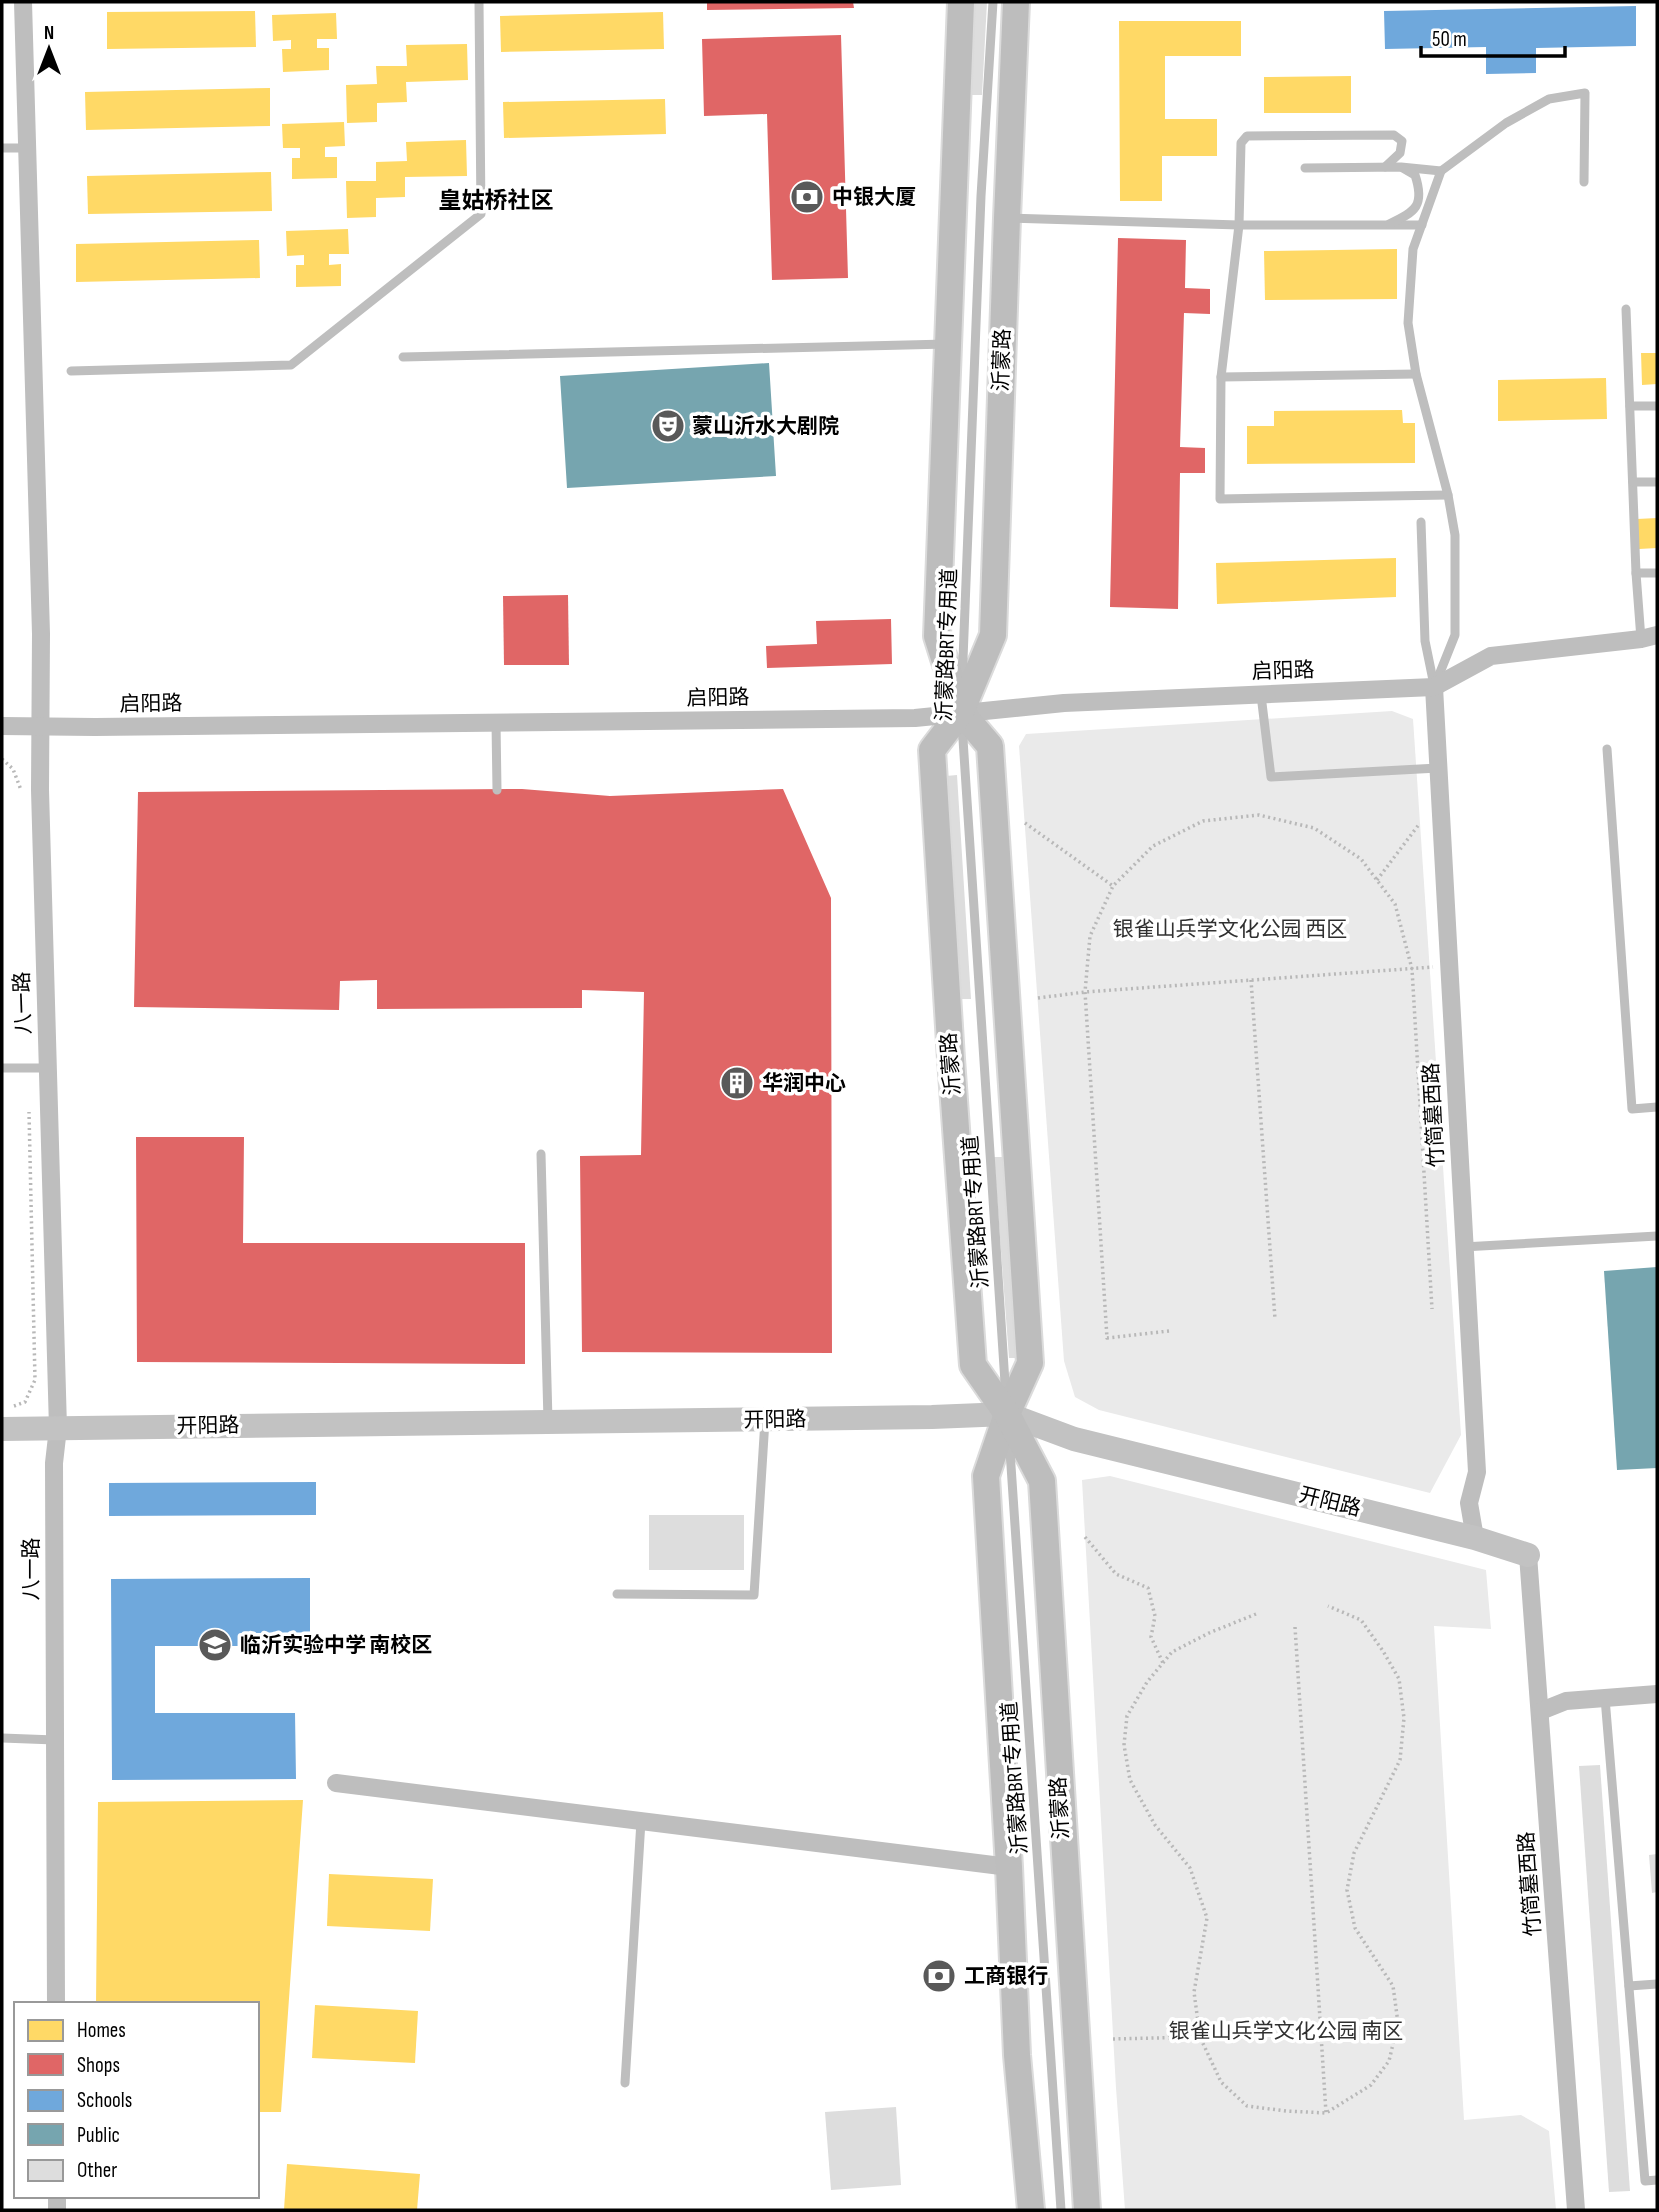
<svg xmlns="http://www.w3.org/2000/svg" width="1659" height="2212" font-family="'Sofia Sans Condensed','Noto Sans SC',sans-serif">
<rect width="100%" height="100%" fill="#fff"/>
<g fill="#eaeaea">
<path d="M 1392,711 L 1413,719 L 1461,1435 L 1430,1493 L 1099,1410 L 1075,1397 L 1064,1361 L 1019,746 L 1026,734 Z"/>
<path d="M 1110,1476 L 1486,1570 L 1491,1629 L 1434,1626 L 1464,2120 L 1521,2115 L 1549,2131 L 1556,2210 L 1125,2210 L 1116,2088 L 1082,1480 Z"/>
</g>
<g fill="#ffd966">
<path d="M 255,11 L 256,47 L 107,49 L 107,12 Z"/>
<path d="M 663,12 L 664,49 L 501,52 L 500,16 Z"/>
<path d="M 336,13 L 337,39 L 317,39 L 317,48 L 329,48 L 329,70 L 283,72 L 282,49 L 291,49 L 291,40 L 273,41 L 272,15 Z"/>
<path d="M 1119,21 L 1241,21 L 1241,56 L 1165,56 L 1165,119 L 1217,119 L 1217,156 L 1162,156 L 1162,201 L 1120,201 Z"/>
<path d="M 467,44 L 468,80 L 406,82 L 407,102 L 377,103 L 377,122 L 347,123 L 346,85 L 377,84 L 376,66 L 407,66 L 406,45 Z"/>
<path d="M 1351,76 L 1351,113 L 1264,113 L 1264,77 Z"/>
<path d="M 270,88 L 270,126 L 86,130 L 85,92 Z"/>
<path d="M 665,99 L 666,134 L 504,138 L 503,102 Z"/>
<path d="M 344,122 L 345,146 L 325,147 L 325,157 L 337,157 L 337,178 L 292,179 L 292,158 L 300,158 L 300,148 L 283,148 L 282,124 Z"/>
<path d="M 466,140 L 467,176 L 405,177 L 405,197 L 376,198 L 376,217 L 347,218 L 346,181 L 376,181 L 376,162 L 407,161 L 406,142 Z"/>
<path d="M 271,172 L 272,211 L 88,214 L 87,176 Z"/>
<path d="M 348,229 L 349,254 L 329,254 L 329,265 L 341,264 L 341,286 L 296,287 L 296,265 L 304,265 L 304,255 L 287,256 L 286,231 Z"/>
<path d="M 259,240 L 260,278 L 76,282 L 76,244 Z"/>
<path d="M 1397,249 L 1397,299 L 1265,300 L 1264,251 Z"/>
<path d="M 1641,353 L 1657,353 L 1657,384 L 1642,385 Z"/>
<path d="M 1606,378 L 1607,419 L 1498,421 L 1498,380 Z"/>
<path d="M 1402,410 L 1403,423 L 1415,423 L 1415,463 L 1247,464 L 1247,426 L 1274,426 L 1274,411 Z"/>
<path d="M 1657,518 L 1657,548 L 1639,549 L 1637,519 Z"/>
<path d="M 1396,558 L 1396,597 L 1217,604 L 1216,563 Z"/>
<path d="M 303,1800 L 281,2112 L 257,2112 L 257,2004 L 96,2004 L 98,1802 Z"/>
<path d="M 329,1874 L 433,1879 L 430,1931 L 327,1926 Z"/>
<path d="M 315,2005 L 418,2011 L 415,2063 L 312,2058 Z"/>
<path d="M 287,2164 L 420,2174 L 417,2210 L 284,2210 Z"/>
</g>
<g fill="#e06666">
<path d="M 707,2 L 853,2 L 854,8 L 707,10 Z"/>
<path d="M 841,35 L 848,278 L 772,280 L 767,114 L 704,116 L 702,39 Z"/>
<path d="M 1118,238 L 1186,240 L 1185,288 L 1210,289 L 1210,314 L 1184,313 L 1180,447 L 1205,448 L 1205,473 L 1180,473 L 1178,609 L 1110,607 Z"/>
<path d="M 568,595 L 569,665 L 504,665 L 503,596 Z"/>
<path d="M 891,619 L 892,664 L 767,668 L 766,646 L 817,644 L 816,621 Z"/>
<path d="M 522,789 L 610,796 L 783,789 L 831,898 L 832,1353 L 582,1352 L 580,1156 L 641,1155 L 644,992 L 582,990 L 582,1008 L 377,1009 L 377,980 L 340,981 L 339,1010 L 134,1007 L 138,792 Z"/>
<path d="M 136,1137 L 244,1137 L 243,1243 L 525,1243 L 525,1364 L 137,1362 Z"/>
</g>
<g fill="#6fa8dc">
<path d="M 1636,6 L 1636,46 L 1536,48 L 1536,73 L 1486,74 L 1486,47 L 1385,49 L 1384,11 Z"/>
<path d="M 316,1482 L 316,1515 L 109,1516 L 109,1483 Z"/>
<path d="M 310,1578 L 310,1646 L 155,1646 L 155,1713 L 295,1713 L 296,1779 L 112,1780 L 111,1579 Z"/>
</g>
<g fill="#76a5af">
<path d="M 769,363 L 776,476 L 567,488 L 560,376 Z"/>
<path d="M 1657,1267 L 1657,1468 L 1617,1470 L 1604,1271 Z"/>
</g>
<g fill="#ddd">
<path d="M 970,2 L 987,2 L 982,95 L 966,95 Z"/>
<path d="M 957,775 L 971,999 L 961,999 L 946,776 Z"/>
<path d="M 994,1157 L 1004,1157 L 1018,1358 L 1009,1358 Z"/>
<rect x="649" y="1515" width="95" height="55"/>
<path d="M 1600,1765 L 1630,2191 L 1609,2192 L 1579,1766 Z"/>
<path d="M 1657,1854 L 1657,1892 L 1652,1893 L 1649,1855 Z"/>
<path d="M 896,2107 L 901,2185 L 831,2190 L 825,2112 Z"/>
</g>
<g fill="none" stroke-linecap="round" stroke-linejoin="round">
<defs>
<g id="primary">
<path d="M 961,2 L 937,636 L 961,712 L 990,746 L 1030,1363 L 1007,1414 L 986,1476 L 1009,1867 L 1017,2055 L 1031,2210"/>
<path d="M 1016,2 L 1007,218 L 993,635 L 961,712 L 932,750 L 951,1059 L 973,1365 L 1007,1414 L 1042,1481 L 1087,2210"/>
</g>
</defs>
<use href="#primary" stroke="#dbdbdb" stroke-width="30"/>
<g stroke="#b8b8b8" stroke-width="3.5" stroke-dasharray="2 3.5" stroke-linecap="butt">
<path d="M 2,759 L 13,769 L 21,790"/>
<path d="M 1025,823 L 1113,886"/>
<path d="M 1377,880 L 1420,823"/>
<path d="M 1251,980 L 1275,1319"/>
<path d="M 1038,998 L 1085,992 L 1433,967"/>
<path d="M 1169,1331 L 1107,1338 L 1085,992 L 1090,936 L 1113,886 L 1153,846 L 1203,821 L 1259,815 L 1314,828 L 1361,859 L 1395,904 L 1412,969 L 1432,1309"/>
<path d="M 14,1406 L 25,1402 L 35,1380 L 29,1112"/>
<path d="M 1085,1537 L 1116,1574 L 1148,1588 L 1155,1616 L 1151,1637 L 1163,1663"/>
<path d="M 1256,1614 L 1209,1633 L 1172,1652 L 1147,1682 L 1127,1716 L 1124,1745 L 1130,1780 L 1155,1825 L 1190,1868 L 1207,1918 L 1194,1992 L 1200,2037 L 1221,2082 L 1247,2106 L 1286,2111 L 1326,2113 L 1371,2085 L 1389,2061 L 1398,2023 L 1393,1986 L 1355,1928 L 1347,1890 L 1354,1853 L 1400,1760 L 1404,1718 L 1399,1679 L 1383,1651 L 1361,1620 L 1328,1606"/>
<path d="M 1295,1627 L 1326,2113"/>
<path d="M 1113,2039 L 1200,2037 L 1398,2023"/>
</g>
<g stroke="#bebebe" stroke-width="9">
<path d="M 2,148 L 27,148"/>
<path d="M 1385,167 L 1400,153 L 1402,141 L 1394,135 L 1247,136 L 1241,143 L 1239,225 L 1221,377 L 1220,499 L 1448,495"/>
<path d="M 1305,168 L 1401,167 L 1441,171"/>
<path d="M 1008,218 L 1239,225 L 1422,225"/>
<path d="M 1389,224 C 1416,212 1425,205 1415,175 L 1403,168"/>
<path d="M 1626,309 L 1636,573 L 1657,573"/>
<path d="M 403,357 L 947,344"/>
<path d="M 71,371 L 291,365 L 481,214 L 479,2"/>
<path d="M 1221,377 L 1416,374"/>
<path d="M 1630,406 L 1657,406"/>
<path d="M 1633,482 L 1657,482"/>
<path d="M 1421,522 L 1425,641 L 1434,685"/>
<path d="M 1636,573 L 1641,639"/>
<path d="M 962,685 L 981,196 L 993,2"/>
<path d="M 1435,685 L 1455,635 L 1455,535 L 1448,495 L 1416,374 L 1408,323 L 1413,249 L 1441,171 L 1506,123 L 1549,99 L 1585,93 L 1584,182"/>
<path d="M 1261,695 L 1271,777 L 1438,768"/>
<path d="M 496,723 L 497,790"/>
<path d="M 962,724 L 1006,1398"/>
<path d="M 1607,749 L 1632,1109 L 1657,1107"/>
<path d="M 2,1068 L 48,1068"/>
<path d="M 541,1154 L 548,1421"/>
<path d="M 1463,1247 L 1657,1236"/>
<path d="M 1009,1436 L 1061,2210"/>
<path d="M 617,1594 L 754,1595 L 765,1420"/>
<path d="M 1605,1698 L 1645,2181 L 1657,2180"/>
<path d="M 2,1738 L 55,1740"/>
<path d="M 1629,1986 L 1657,1984"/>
<path d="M 625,2083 L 641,1821"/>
</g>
<g stroke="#bebebe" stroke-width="18">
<path d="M 23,2 L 41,634 L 40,790 L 58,1428 L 54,1463 L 56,2004"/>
<path d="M 1434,687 L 1477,1472 L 1469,1503 L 1475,1538"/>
<path d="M 2,726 L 95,727 L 915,718 L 1064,703 L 1434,687 L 1491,656 L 1641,639 L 1657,635"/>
<path d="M 1528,1555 L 1576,2210"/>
<path d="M 1541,1711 L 1566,1701 L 1657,1694"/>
<path d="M 336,1783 L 1009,1867"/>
<path d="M 57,2196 L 57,2210"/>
</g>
<path stroke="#c2c2c2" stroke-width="24" d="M 2,1429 L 932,1417 L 1007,1414 L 1074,1439 L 1475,1538 L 1528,1555"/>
<use href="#primary" stroke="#bdbdbd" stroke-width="26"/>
</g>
<defs>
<symbol id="bank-disc" viewBox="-11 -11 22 22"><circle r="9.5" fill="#595959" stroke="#fff"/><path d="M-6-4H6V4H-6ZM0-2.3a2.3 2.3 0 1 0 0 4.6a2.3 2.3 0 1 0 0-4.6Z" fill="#fff"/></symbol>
<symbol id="theatre-disc" viewBox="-11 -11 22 22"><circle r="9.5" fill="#595959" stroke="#fff"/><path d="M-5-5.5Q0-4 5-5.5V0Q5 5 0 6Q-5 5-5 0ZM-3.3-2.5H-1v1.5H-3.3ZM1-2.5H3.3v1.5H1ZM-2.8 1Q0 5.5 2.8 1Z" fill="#fff"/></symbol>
<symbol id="building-disc" viewBox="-11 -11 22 22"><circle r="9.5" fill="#595959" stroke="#fff"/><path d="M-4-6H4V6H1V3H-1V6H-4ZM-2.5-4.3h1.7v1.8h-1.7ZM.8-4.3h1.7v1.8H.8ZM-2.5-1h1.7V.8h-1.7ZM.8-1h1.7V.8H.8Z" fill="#fff"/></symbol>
<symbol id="school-disc" viewBox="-11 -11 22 22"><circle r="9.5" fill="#595959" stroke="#fff"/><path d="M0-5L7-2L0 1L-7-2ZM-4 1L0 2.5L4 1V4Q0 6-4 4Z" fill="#fff"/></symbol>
</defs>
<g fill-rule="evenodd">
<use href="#bank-disc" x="788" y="178" width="38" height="38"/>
<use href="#theatre-disc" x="649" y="407" width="38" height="38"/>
<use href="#building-disc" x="718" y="1064" width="38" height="38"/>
<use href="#school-disc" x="196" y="1626" width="38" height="38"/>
<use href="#bank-disc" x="920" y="1957" width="38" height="38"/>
</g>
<g text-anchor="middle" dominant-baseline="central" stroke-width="7" stroke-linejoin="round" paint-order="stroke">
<g font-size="21" font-weight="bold" fill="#000" stroke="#fff" text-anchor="start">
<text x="832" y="197">中银大厦</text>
<text x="692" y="426">蒙山沂水大剧院</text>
<text x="762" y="1083">华润中心</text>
<text x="240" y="1645">临沂实验中学 南校区</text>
<text x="964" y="1976">工商银行</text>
</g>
<g font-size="21" fill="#000" stroke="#fff">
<text transform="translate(1002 360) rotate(-88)">沂蒙路</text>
<text transform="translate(947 645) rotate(-88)">沂蒙路BRT专用道</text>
<text transform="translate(1283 671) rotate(-2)">启阳路</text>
<text transform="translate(718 698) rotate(-1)">启阳路</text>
<text transform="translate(151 704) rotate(-1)">启阳路</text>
<text transform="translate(23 1003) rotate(-92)">八一路</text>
<text transform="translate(951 1064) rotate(-94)">沂蒙路</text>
<text transform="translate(1434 1115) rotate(-93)">竹简墓西路</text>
<text transform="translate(976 1212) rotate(-94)">沂蒙路BRT专用道</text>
<text transform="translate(775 1420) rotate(-1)">开阳路</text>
<text transform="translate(208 1426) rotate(-1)">开阳路</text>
<text transform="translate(1330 1502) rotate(14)">开阳路</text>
<text transform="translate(31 1569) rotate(-90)">八一路</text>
<text transform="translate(1015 1778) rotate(-94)">沂蒙路BRT专用道</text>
<text transform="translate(1060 1808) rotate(-93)">沂蒙路</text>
<text transform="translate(1530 1884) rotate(-94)">竹简墓西路</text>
</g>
<g font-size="21" fill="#303030" stroke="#fff">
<text x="1230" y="929">银雀山兵学文化公园 西区</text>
<text x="1286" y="2031">银雀山兵学文化公园 南区</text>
</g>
<g font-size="23" font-weight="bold" fill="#000" stroke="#fff">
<text x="496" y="201">皇姑桥社区</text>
</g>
</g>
<rect width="1659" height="2212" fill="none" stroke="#000000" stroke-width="7"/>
<rect x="14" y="2002" width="245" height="196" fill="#ffffff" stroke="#999999" stroke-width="2"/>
<rect x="28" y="2020" width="35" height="21" fill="#ffd966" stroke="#999999" stroke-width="2"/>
<text x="77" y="2037" font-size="21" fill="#000000">Homes</text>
<rect x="28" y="2054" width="35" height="21" fill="#e06666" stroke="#999999" stroke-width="2"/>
<text x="77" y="2072" font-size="21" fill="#000000">Shops</text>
<rect x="28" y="2090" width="35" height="21" fill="#6fa8dc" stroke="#999999" stroke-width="2"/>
<text x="77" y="2107" font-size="21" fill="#000000">Schools</text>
<rect x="28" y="2124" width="35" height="21" fill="#76a5af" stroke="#999999" stroke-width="2"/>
<text x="77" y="2142" font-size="21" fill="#000000">Public</text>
<rect x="28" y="2160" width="35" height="21" fill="#dddddd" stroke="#999999" stroke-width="2"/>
<text x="77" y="2177" font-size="21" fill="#000000">Other</text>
<g transform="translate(49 49)" stroke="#ffffff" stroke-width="5" paint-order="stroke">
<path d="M0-5L12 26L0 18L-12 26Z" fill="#000000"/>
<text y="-10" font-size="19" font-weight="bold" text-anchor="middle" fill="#000000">N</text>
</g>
<path d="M1421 46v10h144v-10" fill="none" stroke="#000000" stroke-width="3.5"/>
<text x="1432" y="46" font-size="21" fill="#000000" stroke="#ffffff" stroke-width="5" paint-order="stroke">50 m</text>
</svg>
